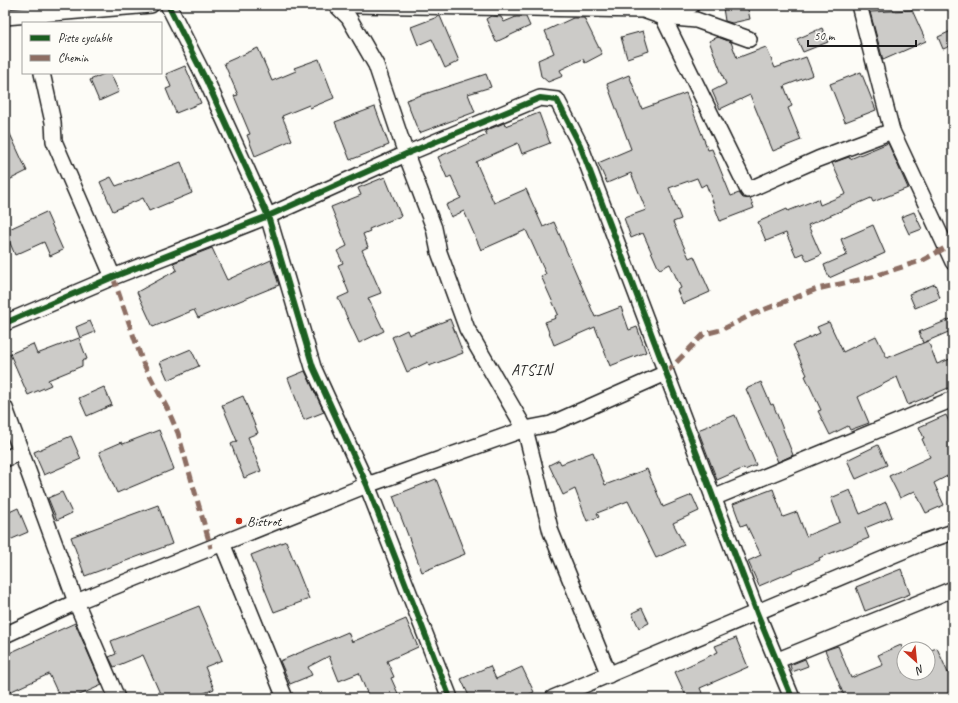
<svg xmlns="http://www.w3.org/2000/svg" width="958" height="703" font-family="Caveat,sans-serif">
<rect width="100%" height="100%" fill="#fdfcf7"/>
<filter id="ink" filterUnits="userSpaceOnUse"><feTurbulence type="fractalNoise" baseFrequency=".025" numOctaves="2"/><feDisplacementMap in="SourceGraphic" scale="8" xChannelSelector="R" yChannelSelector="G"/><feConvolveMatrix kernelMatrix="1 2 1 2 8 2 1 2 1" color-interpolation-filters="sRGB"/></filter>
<g filter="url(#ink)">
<g fill="#cccbc8" stroke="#1c1c1c">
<path d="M 738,5 L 747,5 L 750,19 L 732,23 L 725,21 L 723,8 Z"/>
<path d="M 912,10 L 926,41 L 883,60 L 870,12 Z"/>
<path d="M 440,16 L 459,61 L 445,68 L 432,39 L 418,45 L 411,27 Z"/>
<path d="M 491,16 L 501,17 L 504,22 L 516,17 L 526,17 L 530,26 L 496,42 L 486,19 Z"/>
<path d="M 573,18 L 584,18 L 602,54 L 585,63 L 583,59 L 560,70 L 563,76 L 548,82 L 541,76 L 538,60 L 554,53 L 545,31 Z"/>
<path d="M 822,28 L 828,42 L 803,52 L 797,39 Z"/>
<path d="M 953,30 L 953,45 L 943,49 L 938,37 Z"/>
<path d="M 643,31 L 649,51 L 627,58 L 621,37 Z"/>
<path d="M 718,37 L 731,42 L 737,58 L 766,47 L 775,68 L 806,57 L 813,75 L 784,86 L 792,106 L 788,108 L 801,140 L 773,151 L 750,95 L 720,109 L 712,91 L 726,84 L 709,41 Z"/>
<path d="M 258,48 L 272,81 L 296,71 L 294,68 L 319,59 L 334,98 L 310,108 L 309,105 L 282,116 L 292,140 L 255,156 L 247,135 L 250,134 L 234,96 L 238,95 L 224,63 Z"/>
<path d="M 185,66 L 201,103 L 176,113 L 166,89 L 171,87 L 166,74 Z"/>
<path d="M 861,72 L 876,110 L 845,122 L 830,84 Z"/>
<path d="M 106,73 L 110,73 L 119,92 L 99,101 L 90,80 Z"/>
<path d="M 486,74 L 491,87 L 468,94 L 475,112 L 419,133 L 406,100 Z"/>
<path d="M 629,75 L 642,109 L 686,93 L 708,150 L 712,149 L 731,196 L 739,193 L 743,198 L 750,198 L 754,208 L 720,221 L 706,184 L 701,187 L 697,178 L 669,188 L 681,219 L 673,222 L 689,258 L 694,256 L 710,292 L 683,304 L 677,290 L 681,288 L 670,264 L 660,269 L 658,267 L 643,233 L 631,238 L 624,218 L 646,210 L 631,173 L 607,183 L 598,163 L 631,149 L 607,84 Z"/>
<path d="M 375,107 L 389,145 L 350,160 L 335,122 Z"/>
<path d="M 539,113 L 550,143 L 522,154 L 518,143 L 476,162 L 494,203 L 526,189 L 543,227 L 554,222 L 595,317 L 621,307 L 629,330 L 637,327 L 646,352 L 610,366 L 595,327 L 554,345 L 545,322 L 556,318 L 555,316 L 558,314 L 541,276 L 546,274 L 526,230 L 481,250 L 464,211 L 451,217 L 446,205 L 461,198 L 451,176 L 447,178 L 438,157 L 487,135 L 485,131 L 504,123 L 505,126 Z"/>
<path d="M 5,123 L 27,171 L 5,182 Z"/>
<path d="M 888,143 L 908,188 L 873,202 L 871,198 L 808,225 L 821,255 L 807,261 L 803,253 L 796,256 L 786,233 L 766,241 L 758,222 L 787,209 L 788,211 L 818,199 L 820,205 L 846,194 L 832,163 L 849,157 L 850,159 Z"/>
<path d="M 181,162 L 192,193 L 149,211 L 143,198 L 113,211 L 100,182 L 111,177 L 116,186 Z"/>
<path d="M 385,177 L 401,216 L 369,229 L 370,231 L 363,234 L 368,247 L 362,250 L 381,293 L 368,298 L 384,331 L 359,343 L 338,298 L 349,293 L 338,265 L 343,263 L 337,251 L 347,246 L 331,207 L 361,195 L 358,188 Z"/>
<path d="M 46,212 L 63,250 L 50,256 L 44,242 L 15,255 L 5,231 Z"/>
<path d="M 914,212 L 922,229 L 909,234 L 901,217 Z"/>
<path d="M 873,225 L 885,253 L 829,278 L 824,265 L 847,255 L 841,239 Z"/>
<path d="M 212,248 L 227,280 L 271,260 L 279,285 L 198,318 L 194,310 L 153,327 L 137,292 L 177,270 L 173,263 Z"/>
<path d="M 935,284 L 940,298 L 915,308 L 909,294 Z"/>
<path d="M 953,318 L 953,330 L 923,343 L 919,332 Z"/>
<path d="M 450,319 L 463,353 L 429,366 L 428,362 L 407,372 L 392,337 L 407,330 L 409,335 Z"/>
<path d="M 90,321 L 95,332 L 80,338 L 76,327 Z"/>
<path d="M 829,322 L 843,352 L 876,336 L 887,358 L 928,341 L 937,364 L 953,358 L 953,386 L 908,405 L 897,377 L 858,397 L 869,423 L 850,430 L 848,426 L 830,435 L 818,411 L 821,410 L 805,376 L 807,375 L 793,345 L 820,333 L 817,327 Z"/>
<path d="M 79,338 L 87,359 L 82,361 L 82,366 L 48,380 L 51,385 L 28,395 L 10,354 L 33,344 L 37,354 Z"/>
<path d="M 191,349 L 199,366 L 168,380 L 160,362 Z"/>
<path d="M 305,371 L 324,412 L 304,420 L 288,378 Z"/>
<path d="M 761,382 L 771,405 L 773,404 L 793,455 L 778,462 L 746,389 Z"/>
<path d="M 104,387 L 112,405 L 87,416 L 79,398 Z"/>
<path d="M 243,396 L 258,433 L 248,437 L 261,471 L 244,478 L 231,444 L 237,441 L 222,405 Z"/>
<path d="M 735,415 L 756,465 L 745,470 L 744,468 L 717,480 L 698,430 Z"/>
<path d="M 946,415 L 953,430 L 953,473 L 934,483 L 944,505 L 926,513 L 915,491 L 900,498 L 889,476 L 930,457 L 922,439 L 924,438 L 919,427 Z"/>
<path d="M 159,430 L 174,469 L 117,493 L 99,452 L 122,442 L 123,444 Z"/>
<path d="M 71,436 L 81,459 L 44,475 L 34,452 Z"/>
<path d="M 878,445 L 887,465 L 856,479 L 847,460 Z"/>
<path d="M 593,452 L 605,485 L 647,469 L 663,507 L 692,495 L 699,511 L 673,523 L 684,545 L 656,558 L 628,501 L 597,513 L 599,517 L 587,521 L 575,489 L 563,495 L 549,465 L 559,460 L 561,464 Z"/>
<path d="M 436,479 L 465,554 L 422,572 L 393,496 Z"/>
<path d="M 773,489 L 783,517 L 797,512 L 806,536 L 840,522 L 831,498 L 850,490 L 860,514 L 886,502 L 892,517 L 865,528 L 869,538 L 819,558 L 820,560 L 759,586 L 748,561 L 761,555 L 746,524 L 741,526 L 733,504 Z"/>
<path d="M 62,492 L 72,513 L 57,520 L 48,498 Z"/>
<path d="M 158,505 L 172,544 L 85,576 L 71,537 Z"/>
<path d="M 18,508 L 28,532 L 5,542 L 5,514 Z"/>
<path d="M 286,541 L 309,599 L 274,612 L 251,555 Z"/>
<path d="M 901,569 L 910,594 L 865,611 L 856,587 Z"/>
<path d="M 199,606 L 222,660 L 205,667 L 214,689 L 193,698 L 162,698 L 143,655 L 114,667 L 109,657 L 116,654 L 111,641 Z"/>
<path d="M 642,608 L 649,623 L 639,628 L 632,613 Z"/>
<path d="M 406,619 L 418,647 L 387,661 L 394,677 L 391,678 L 400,698 L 369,698 L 359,673 L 339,681 L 329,656 L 308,667 L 312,675 L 290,684 L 280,661 L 348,632 L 352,642 Z"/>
<path d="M 75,623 L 102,685 L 73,698 L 60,698 L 49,674 L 5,694 L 5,655 Z"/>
<path d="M 736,638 L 748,667 L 700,688 L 704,698 L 687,698 L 675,672 L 718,652 L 715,646 Z"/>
<path d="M 901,645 L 904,652 L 904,673 L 928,673 L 928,651 L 937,648 L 948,673 L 953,671 L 953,698 L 845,698 L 825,650 L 838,646 L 851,678 L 883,665 L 878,655 Z"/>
<path d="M 805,659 L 808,666 L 792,672 L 790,665 Z"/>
<path d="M 490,666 L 496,679 L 522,667 L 534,692 L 521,698 L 470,698 L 461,679 Z"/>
</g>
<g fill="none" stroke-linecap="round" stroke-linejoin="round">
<defs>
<g id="minor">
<path d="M 168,5 L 207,82 L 268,216 L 313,367 L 367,485 L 450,698"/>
<path d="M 336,5 L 349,18 L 376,65 L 406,154 L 434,228 L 439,252 L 467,329 L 525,429 L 551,532 L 609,675"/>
<path d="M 353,5 L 643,10 L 663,17 L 696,20 L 749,39"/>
<path d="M 859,5 L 892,131 L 953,262"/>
<path d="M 5,17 L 151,5"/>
<path d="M 663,17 L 748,190 L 818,159 L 892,131"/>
<path d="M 664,17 L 692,5"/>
<path d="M 42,73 L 53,122 L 54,141 L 113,277"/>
<path d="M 5,323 L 113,277 L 268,216 L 406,154 L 540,98 L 557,100 L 580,145 L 757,613 L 792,698"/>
<path d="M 5,408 L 76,602 L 117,698"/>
<path d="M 5,459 L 20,452"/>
<path d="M 713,498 L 953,399"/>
<path d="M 222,543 L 285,698"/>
<path d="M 5,635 L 76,602 L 367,485 L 525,429 L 551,424 L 666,373"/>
<path d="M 778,660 L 953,589"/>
<path d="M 553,698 L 924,542 L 953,532"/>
</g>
</defs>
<use href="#minor" stroke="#1c1c1c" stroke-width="18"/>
<use href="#minor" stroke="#fdfcf7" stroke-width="15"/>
<g stroke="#8d6e63" stroke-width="5" stroke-dasharray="10 5" stroke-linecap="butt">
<path d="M 113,277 L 143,363 L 168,410 L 178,433 L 211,548"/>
<path d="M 666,373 L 704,334 L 721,330 L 753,314 L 817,289 L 872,277 L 923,260 L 947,247"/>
</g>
<defs>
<g id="cycleway">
<path d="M 168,5 L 207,82 L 268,216 L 313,367 L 367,485 L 450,698"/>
<path d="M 5,323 L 113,277 L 268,216 L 406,154 L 540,98 L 557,100 L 580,145 L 757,613 L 792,698"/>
</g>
</defs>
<use href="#cycleway" stroke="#fdfcf7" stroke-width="8"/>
<use href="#cycleway" stroke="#1b5e20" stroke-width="6"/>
</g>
</g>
<circle fill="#c8321e" stroke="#fdfcf7" stroke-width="1.5" cx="239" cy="521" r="4"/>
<g text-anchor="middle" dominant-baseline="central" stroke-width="3.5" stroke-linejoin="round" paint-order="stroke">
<g font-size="14" fill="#1c1c1c" stroke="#fdfcf7" text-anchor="start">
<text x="247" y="521">Bistrot</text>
</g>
<g font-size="15" letter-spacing="1" fill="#1c1c1c" stroke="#fdfcf7">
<text x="532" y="370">ATSIN</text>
</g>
</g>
<rect width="958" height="703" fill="none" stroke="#fdfcf7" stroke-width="20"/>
<rect x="10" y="10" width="938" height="683" fill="none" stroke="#1c1c1c" stroke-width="1.5" filter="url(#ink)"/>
<rect x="22" y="22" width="140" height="52" fill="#fdfcf7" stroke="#a3a29f"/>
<rect x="30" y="35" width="20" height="6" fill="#1b5e20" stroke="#a3a29f"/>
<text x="58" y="42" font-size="12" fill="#1c1c1c">Piste cyclable</text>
<rect x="30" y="55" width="20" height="6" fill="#8d6e63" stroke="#a3a29f"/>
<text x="58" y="62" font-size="12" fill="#1c1c1c">Chemin</text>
<g transform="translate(916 661) rotate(153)"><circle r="19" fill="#fdfcf7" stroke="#a3a29f"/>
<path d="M0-3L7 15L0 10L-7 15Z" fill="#c8321e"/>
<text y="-6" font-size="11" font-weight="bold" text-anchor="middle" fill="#1c1c1c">N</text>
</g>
<path d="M808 40v6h108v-6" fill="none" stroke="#1c1c1c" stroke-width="2"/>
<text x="814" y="40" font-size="12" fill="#1c1c1c" stroke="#fdfcf7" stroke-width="3" paint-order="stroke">50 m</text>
</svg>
